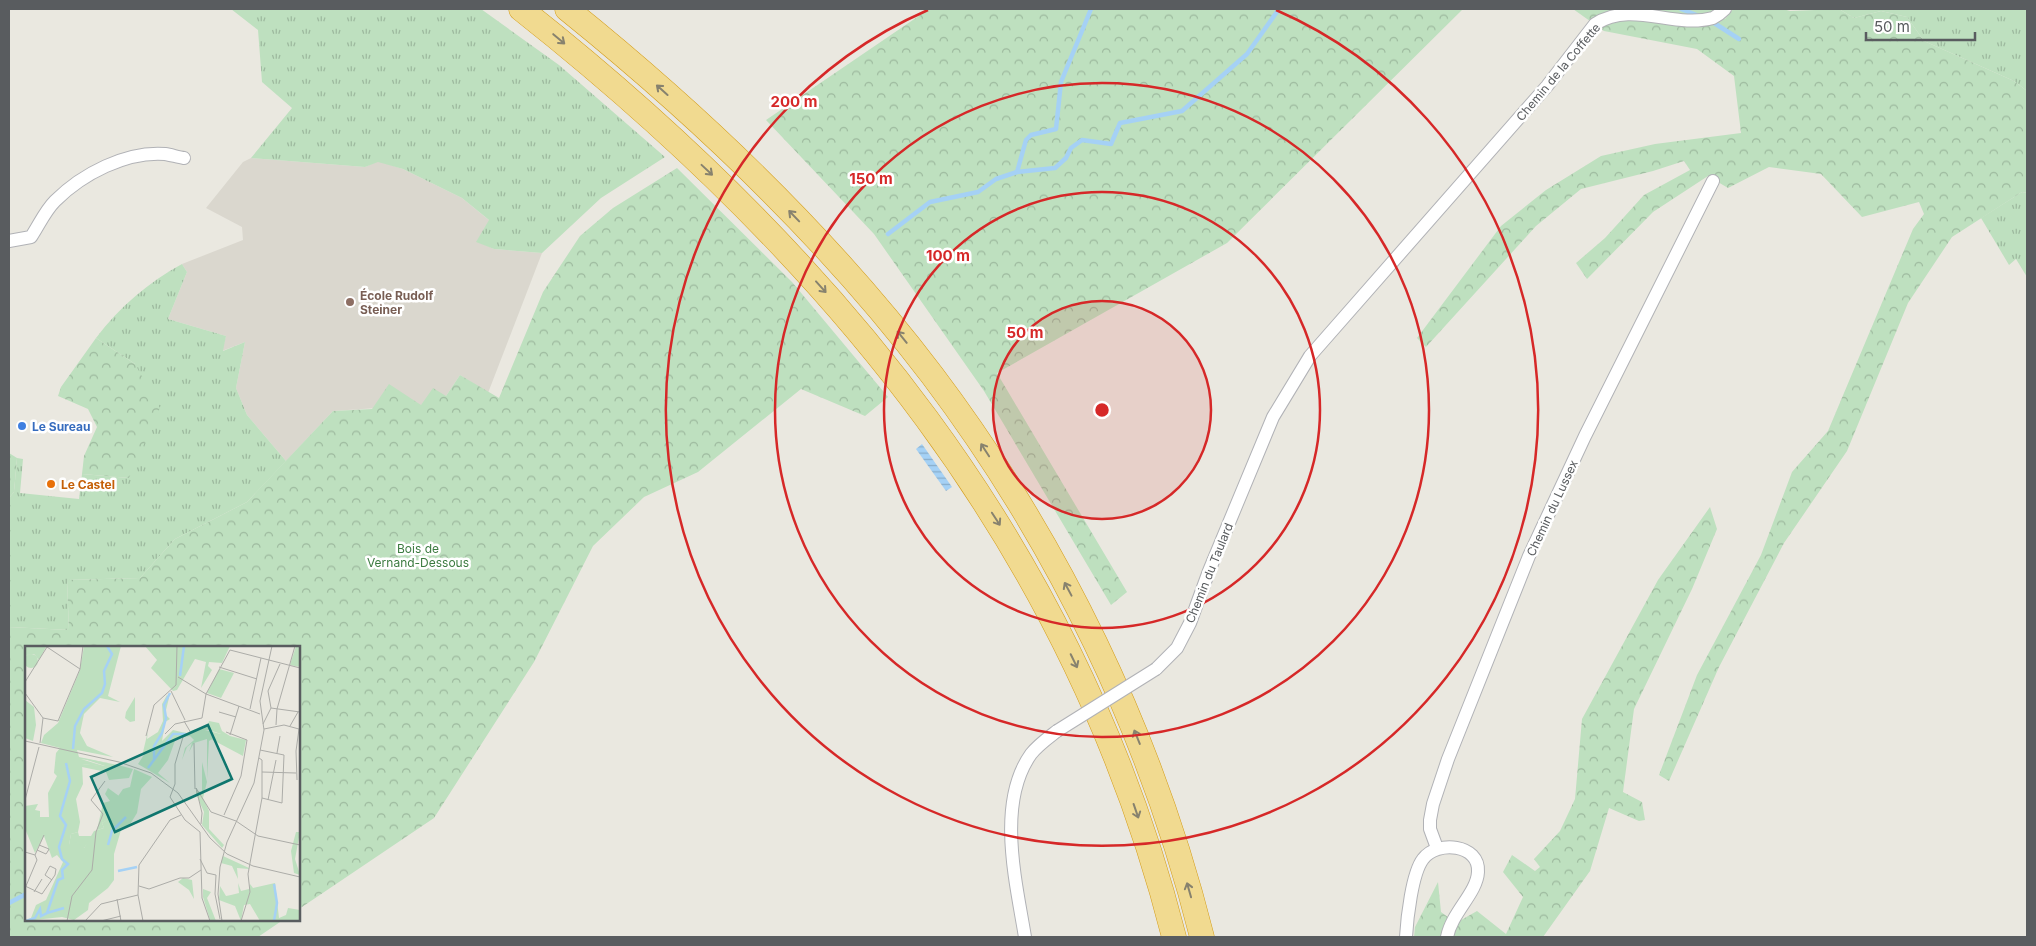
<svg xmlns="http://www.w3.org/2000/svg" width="2036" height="946" font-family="Inter,sans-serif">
<defs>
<pattern id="grass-tufts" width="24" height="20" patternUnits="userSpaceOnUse" patternTransform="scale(1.25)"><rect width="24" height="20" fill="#bee0bf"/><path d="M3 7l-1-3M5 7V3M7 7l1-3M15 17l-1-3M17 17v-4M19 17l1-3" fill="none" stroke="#9db99e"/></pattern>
<pattern id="forest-crowns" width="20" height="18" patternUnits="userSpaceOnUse" patternTransform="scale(1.25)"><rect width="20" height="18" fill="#bee0bf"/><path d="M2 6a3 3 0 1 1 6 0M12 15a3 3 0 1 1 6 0" fill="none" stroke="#9db99e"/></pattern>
<pattern id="water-rules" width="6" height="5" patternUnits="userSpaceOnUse" patternTransform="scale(1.25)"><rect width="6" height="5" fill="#a5d1f5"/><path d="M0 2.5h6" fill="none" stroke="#89adca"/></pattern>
</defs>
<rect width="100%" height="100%" fill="#eae8e0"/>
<path fill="#dad7ce" d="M 251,158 L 365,167 L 378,161 L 403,169 L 462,198 L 490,221 L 477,241 L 494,249 L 542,253 L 488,393 L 460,375 L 446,396 L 421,405 L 333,411 L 286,461 L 247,415 L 236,388 L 245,342 L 222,351 L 226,336 L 168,319 L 187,272 L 182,264 L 243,240 L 242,227 L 206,208 L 243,162 Z"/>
<g fill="url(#grass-tufts)">
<path d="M 231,9 L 481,9 L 559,65 L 665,157 L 601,198 L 542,253 L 494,249 L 476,242 L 489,220 L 462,198 L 403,169 L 378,162 L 365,167 L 251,158 L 292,108 L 262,82 L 258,30 Z"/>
<path d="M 1839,9 L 2027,10 L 2027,91 L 2014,81 L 1924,41 L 1907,17 L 1881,11 L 1854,18 Z"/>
<path d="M 2022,192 L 2027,193 L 2027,277 L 2016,259 L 2009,265 L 1981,218 Z"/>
<path d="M 182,264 L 187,272 L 168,319 L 226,336 L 223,351 L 245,342 L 236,388 L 247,415 L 286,461 L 247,502 L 175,539 L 140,578 L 67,580 L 69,630 L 9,627 L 9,498 L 14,492 L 17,458 L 23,459 L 20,493 L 79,499 L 82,474 L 129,478 L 135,364 L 96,338 C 119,307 149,282 182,264 Z"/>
</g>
<g fill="url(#forest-crowns)">
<path d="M 929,9 L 1463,9 L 1227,243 L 997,373 L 1127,592 L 1111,605 L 984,391 L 874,234 L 766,120 Z"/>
<path d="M 1573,9 L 1710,9 L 1725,19 L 1733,9 L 1783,9 L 1790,11 L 1839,9 L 1854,18 L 1881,11 L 1907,17 L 1924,41 L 2014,81 L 2027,91 L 2027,193 L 2022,192 L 1952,237 L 1908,303 L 1847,451 L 1784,543 L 1719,667 L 1669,781 L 1659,775 L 1697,675 L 1761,555 L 1792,472 L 1828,431 L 1913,229 L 1924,214 L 1919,202 L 1862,217 L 1821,174 L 1769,167 L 1728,188 L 1708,176 L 1653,212 L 1587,279 L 1576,263 L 1605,238 L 1644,195 L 1690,170 L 1684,161 L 1653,171 L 1581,189 L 1536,226 L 1426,347 L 1417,338 L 1501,226 L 1546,190 L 1601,156 L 1655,144 L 1741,133 L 1734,76 L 1697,49 L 1604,31 Z"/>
<path d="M 677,168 L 792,282 L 888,397 L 865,416 L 801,389 L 698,472 L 644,497 L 593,546 L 534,662 L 434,818 L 299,909 L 299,647 L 26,647 L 26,920 L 283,920 L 258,937 L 9,937 L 9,627 L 69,630 L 67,580 L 140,578 L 175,539 L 247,502 L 333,411 L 372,409 L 389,384 L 421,405 L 433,388 L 446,396 L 460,375 L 499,398 L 543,292 L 580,236 L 613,208 Z"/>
<path d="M 96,338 L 135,364 L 160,408 L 129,478 L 82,474 L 84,456 L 97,427 L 88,409 L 58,396 L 61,387 Z"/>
<path d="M 9,453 L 17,458 L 14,492 L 9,498 Z"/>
<path d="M 1710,507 L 1717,529 L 1692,589 L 1634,709 L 1623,792 L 1642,802 L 1645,820 L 1639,821 L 1609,808 L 1590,871 L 1543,937 L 1414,937 L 1415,927 L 1438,882 L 1441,912 L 1456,923 L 1477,911 L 1506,934 L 1523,897 L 1503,872 L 1512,855 L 1535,871 L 1540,867 L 1534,859 L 1560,831 L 1575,799 L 1582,719 L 1658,580 Z"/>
</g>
<path fill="url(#water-rules)" d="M 922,444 L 952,487 L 946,491 L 916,449 Z"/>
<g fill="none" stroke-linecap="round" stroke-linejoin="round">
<g stroke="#a5d1f5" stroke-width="4.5">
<path d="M 1681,9 L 1699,16"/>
<path d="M 1711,21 L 1739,39"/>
<path d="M 1017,172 L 1026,140 L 1031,135 L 1056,129 L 1061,82 L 1091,9"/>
<path d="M 888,234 L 930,202 L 978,192 L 996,179 L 1017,172 L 1055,168 L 1066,158 L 1071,148 L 1082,140 L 1111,144 L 1120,123 L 1182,111 L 1247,54 L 1279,9"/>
<path d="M 9,903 L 26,894"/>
</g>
<defs>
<g id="street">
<path d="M 9,241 L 31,237 C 39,225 45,211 55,201 C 82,174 126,151 165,154 C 171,155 178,157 184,158"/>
<path d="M 1156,669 L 1177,648 L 1190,623 L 1209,571 L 1273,417 L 1310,356 L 1547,86 L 1595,24 C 1633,0 1673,29 1713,18 C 1717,16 1722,12 1725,9"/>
<path d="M 1437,848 L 1430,829 L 1430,820 L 1433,804 L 1448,759 L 1529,556 L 1585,436 L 1713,181"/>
<path d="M 1025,937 C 1016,882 996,803 1031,754 C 1038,745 1048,738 1057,731"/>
<path d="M 1406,937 C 1407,919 1412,873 1423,859 C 1437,840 1480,844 1478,872 C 1477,893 1452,912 1447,937"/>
</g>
<g id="highway">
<path d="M 521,9 C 831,254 1075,547 1174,937"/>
<path d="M 567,9 C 701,117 828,238 932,375 C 1058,542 1151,734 1202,937"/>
</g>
</defs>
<use href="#street" stroke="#b1b2b6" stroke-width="14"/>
<use href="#highway" stroke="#d39b17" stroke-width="25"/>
<use href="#street" stroke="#fff" stroke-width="12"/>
<use href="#highway" stroke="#f1da90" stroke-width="24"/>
<defs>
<path id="street-bridge" d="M 1057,731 L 1156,669"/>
</defs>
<use href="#street-bridge" stroke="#b1b2b6" stroke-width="14" stroke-linecap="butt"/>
<use href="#street-bridge" stroke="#fff" stroke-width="12"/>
</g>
<defs><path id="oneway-shaft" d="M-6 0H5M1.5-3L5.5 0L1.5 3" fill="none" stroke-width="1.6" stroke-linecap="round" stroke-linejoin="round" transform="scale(1.25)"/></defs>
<g stroke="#87826e">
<use href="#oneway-shaft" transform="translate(559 39) rotate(40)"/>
<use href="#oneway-shaft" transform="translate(662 90) rotate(-138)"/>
<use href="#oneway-shaft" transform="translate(707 170) rotate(43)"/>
<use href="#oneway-shaft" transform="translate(794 216) rotate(-134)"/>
<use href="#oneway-shaft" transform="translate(821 287) rotate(48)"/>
<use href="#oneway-shaft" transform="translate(902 337) rotate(-129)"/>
<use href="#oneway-shaft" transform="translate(985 450) rotate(-123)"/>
<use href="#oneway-shaft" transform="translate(996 519) rotate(57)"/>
<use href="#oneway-shaft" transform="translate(1068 589) rotate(-118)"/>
<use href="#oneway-shaft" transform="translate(1074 661) rotate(64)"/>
<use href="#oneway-shaft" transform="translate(1137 737) rotate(-112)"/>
<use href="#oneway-shaft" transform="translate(1136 811) rotate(71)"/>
<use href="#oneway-shaft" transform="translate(1189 890) rotate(-106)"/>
</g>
<circle cx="1102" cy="410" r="109" fill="#d62828" fill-opacity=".12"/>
<g fill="none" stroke="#d62828" stroke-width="2.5">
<circle cx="1102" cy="410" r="109"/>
<circle cx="1102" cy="410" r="218"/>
<circle cx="1102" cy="410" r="327"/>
<path d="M1276 10A436 436 0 1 1 928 10"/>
</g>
<circle fill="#8d6e63" stroke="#fff" stroke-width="2" cx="350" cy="302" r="5"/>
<circle fill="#3f7fe0" stroke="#fff" stroke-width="2" cx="22" cy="426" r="5"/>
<circle fill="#e8710a" stroke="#fff" stroke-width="2" cx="51" cy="484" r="5"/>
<g text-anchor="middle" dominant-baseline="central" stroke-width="5" stroke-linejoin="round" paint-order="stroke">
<g font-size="12" fill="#595c5f" stroke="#fff">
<text transform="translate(1558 72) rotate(-50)">Chemin de la Coffette</text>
<text transform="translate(1552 508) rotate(-65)">Chemin du Lussex</text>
<text transform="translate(1209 573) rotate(-68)">Chemin du Taulard</text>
</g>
<g font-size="12" font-weight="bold" fill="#785e54" stroke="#fff" text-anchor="start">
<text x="360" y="295">École Rudolf<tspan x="360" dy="14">Steiner</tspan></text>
</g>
<g font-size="12" font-weight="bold" fill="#366cbe" stroke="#fff" text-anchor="start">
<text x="32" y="426">Le Sureau</text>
</g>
<g font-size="12" font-weight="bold" fill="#c56008" stroke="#fff" text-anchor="start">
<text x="61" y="484">Le Castel</text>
</g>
<g font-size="12" fill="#3c7b40" stroke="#fff">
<text x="418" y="548">Bois de<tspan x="418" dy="14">Vernand-Dessous</tspan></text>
</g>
</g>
<g transform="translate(25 646)">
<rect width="275" height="275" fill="#eae8e0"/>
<path d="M-1 15a7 7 0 1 1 14 0a7 7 0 1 1-14 0ZM 184,75 L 194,77 L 197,85 L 205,90 L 221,94 L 218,110 L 186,93 L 196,88 L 184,84 L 165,85 L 183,79 ZM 56,112 L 93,119 L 108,123 L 104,132 L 84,134 L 81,126 L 57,121 L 57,118 L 80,120 ZM 83,142 L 94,150 L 83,174 L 77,177 L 79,182 L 72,184 L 78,157 L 85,155 L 80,148 ZM 53,186 L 54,190 L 68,190 L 59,202 L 44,199 L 46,188 Z" fill="#bee0bf"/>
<path d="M 0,0 L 19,0 L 21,1 L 14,14 L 9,8 L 2,9 L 0,13 ZM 59,0 L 96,0 L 83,50 L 95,56 L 75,52 L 59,68 L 55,87 L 62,100 L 88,111 L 52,104 L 54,111 L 88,118 L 56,113 L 82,121 L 57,118 L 58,138 L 51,153 L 55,176 L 53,186 L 46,188 L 44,199 L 51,196 L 59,202 L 69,185 L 79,182 L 77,177 L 82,174 L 84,163 L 98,143 L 105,141 L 109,123 L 127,131 L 116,143 L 112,167 L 104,180 L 96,184 L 89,208 L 89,234 L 83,242 L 64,257 L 63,264 L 49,274 L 37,271 L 0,275 L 6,272 L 11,259 L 21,254 L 38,216 L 32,209 L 27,212 L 19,190 L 10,207 L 1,185 L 0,160 L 13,158 L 10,164 L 15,165 L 15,171 L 24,171 L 23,147 L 32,130 L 29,127 L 31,107 L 35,102 L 16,97 L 19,89 L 33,77 L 55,24 ZM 120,0 L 205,0 L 197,17 L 184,16 L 183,20 L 187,24 L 176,42 L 181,16 L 170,13 L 152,44 L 148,45 L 126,22 L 132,14 ZM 271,0 L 275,0 L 275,21 L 265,19 ZM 194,23 L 209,27 L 196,52 L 182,47 ZM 142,49 L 144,52 L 140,68 L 145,73 L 140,76 L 137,95 L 148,84 L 165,88 L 176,83 L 196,88 L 197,96 L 193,94 L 192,90 L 184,95 L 182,133 L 182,93 L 169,97 L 164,106 L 167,97 L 162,101 L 157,114 L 160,102 L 169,94 L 165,90 L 151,92 L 143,114 L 133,127 L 145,137 L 113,118 L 120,107 L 118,106 L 123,85 L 122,93 L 133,86 L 138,75 L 137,58 ZM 110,51 L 110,75 L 105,76 L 100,72 L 101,66 ZM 0,54 L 9,61 L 11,79 L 8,95 L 0,92 ZM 177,116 L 182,136 L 178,152 L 184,165 L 184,183 L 199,199 L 197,202 L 177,179 L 179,166 L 171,148 L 171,145 L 177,146 ZM 271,186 L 275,186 L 270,213 L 275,229 L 269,227 L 266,205 ZM 198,210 L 224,222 L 224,223 L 212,222 L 213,233 L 207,220 L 196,217 ZM 158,232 L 167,234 L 169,253 L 164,244 L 153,236 ZM 213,237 L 216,245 L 224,243 L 225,238 L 228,242 L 250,237 L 254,272 L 261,269 L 263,262 L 275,264 L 275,275 L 235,275 L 225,258 L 219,259 L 216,275 L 210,260 L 194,254 L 195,240 L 201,250 L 206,249 L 214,247 ZM 178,243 L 186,246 L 182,252 L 191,275 L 185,274 L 178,251 Z" fill="#bee0bf"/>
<path fill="none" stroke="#a5d1f5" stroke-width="2.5" d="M 155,30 L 159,0M 48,103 L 50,80 L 59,63 L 77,47 L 80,38 L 79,25 L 87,8 L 82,0M 129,115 L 129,100 L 137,87 L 141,72 L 139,59 L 145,47M 123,122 L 148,88 L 161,88M 83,199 L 87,185 L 101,171M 93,225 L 112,221M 22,267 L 39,262M 1,275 L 10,272 L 15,263 L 16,270 L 22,267 L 33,234 L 38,232 L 37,224 L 43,218 L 37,213 L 34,201 L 41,179 L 35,170 L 45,135 L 41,117M 249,275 L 252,257 L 249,238"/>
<path fill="none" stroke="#acaca8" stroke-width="1" d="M 194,21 L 232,33M 153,31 L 181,48 L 235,68M 0,36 L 22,1 L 55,23 L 58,0M 146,45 L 160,74M 0,47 L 18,72M 246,62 L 275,66M 225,63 L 236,12M 194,66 L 211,71M 18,72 L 33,75 L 55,23M 159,75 L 166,87 L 158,91 L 150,118 L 150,138 L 145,151 L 160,174 L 175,186M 238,78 L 246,62 L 243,45 L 255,18M 251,79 L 252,63 L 270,0M 265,80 L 273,66M 239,83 L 259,79 L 274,83M 140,88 L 150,78 L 177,72 L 181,48 L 205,4 L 275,22M 205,89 L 214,60M 121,90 L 129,59 L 151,39 L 152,0M 0,95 L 94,116 L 126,127 L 153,147 L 185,192 L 202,208 L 228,220 L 275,231M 15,97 L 18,72M 169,97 L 170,143M 235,104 L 259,109 L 257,157 L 237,152M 252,107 L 255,90M 237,126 L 271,127M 272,134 L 271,105 L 274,83M 0,154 L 14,101M 243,154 L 251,114M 199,169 L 216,130 L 222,94 L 201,86M 176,178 L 177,167 L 171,142 L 186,166 L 211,175 L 233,190 L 275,199M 175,186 L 177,252 L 185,275M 12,204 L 21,208 L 23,205 L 24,203 L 14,199M 0,206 L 10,209 L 12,214 L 1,240M 10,209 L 19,189M 175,213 L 182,227 L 191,229 L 190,248 L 195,273M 0,240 L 17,248 L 30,229 L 31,223 L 25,220 L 20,229 L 27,234M 114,240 L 124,243 L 155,232 L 164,232 L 176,224M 9,246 L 17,233M 92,253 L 96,275M 42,275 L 47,250 L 67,224 L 71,186 L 78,168 L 66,154 L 80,135M 60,275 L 76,258 L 113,249M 76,275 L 96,270M 118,275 L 113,249 L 114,219 L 145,174 L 156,169M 197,275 L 193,248 L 195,221 L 202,196 L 229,137 L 239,84 L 235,55 L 247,0M 216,275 L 225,246 L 223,228 L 237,152 L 237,114 L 234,112"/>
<path fill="#0f766e" fill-opacity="0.15" stroke="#0f766e" stroke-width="2.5" d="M 183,79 L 207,133 L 90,186 L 66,131 Z"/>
<rect width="275" height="275" fill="none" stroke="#595c5f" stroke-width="2.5"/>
</g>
<circle cx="1102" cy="410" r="8" fill="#d62828" stroke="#fff" stroke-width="2.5"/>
<g font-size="15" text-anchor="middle" font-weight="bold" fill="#d62828" stroke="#fff" stroke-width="5" stroke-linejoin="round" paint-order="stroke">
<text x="794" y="107">200 m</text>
<text x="871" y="184">150 m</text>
<text x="948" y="261">100 m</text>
<text x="1025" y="338">50 m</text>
</g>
<rect width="2036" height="946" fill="none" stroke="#595c5f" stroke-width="20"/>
<path d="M1866 32v8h109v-8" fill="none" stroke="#595c5f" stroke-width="2.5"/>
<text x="1874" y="32" font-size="15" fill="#595c5f" stroke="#ffffff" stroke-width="4" paint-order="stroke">50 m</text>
</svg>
